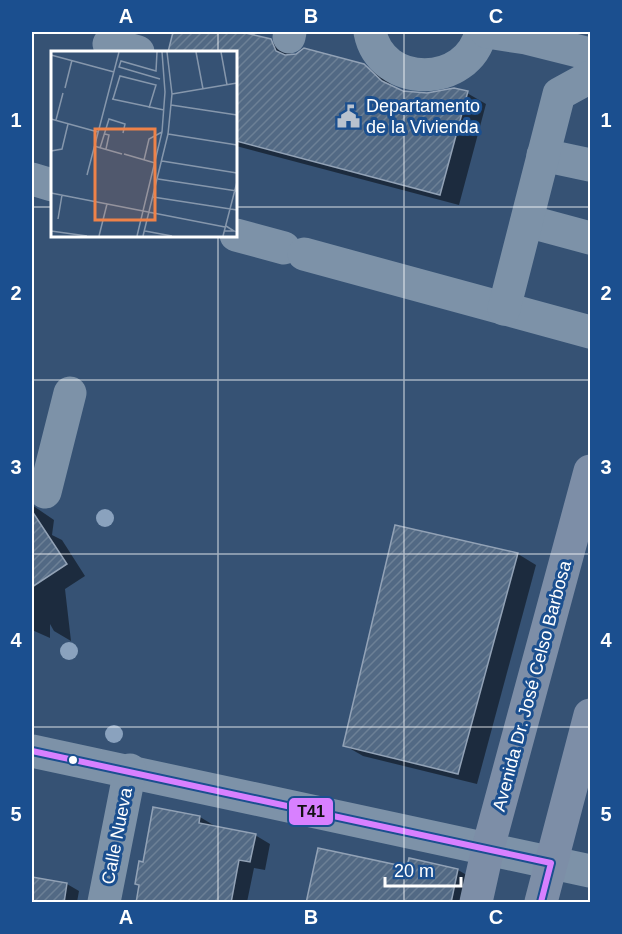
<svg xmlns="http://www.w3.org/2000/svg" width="622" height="934" font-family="Helvetica,sans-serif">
<defs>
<pattern id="building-hatch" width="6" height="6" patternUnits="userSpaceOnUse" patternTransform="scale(1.5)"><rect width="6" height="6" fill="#526984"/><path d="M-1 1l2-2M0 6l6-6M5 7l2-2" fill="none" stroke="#6c8096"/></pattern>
</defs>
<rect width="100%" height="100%" fill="#365274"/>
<g fill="#0007">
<path d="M 175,32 L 236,32 L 270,41 L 290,52 L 292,56 L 363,65 L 383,77 L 396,89 L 403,92 L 427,95 L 467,93 L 486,104 L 459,205 L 236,146 L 236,52 L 169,52 Z"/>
<path d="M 32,505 L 54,520 L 52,535 L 62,540 L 85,576 L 65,589 L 71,641 L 54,631 L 50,624 L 50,638 L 32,630 Z"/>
<path d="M 518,554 L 536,565 L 477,784 L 363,756 L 344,745 Z"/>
<path d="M 200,817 L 215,826 L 214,828 L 255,835 L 270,844 L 265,870 L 254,868 L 247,902 L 137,902 L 144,864 Z"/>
<path d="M 410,859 L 458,870 L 477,881 L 472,902 L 308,902 L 408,869 Z"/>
<path d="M 32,878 L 67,884 L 79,891 L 77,902 L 78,902 L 32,902 Z"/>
</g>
<g fill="url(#building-hatch)" stroke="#92a2b6" stroke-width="1.5">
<path d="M 173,32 L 242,32 L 271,39 L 276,51 L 285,55 L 296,54 L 304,48 L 364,64 L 382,81 L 403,91 L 427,93 L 454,88 L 468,91 L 440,195 L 236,141 L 236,52 L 168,52 Z"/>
<path d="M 32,511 L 67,564 L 32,587 Z"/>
<path d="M 395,525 L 518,553 L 458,774 L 343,746 Z"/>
<path d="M 153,807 L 200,816 L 199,823 L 256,834 L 250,862 L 239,860 L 231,903 L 136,903 L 139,885 L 135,884 L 139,861 L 143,862 Z"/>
<path d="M 318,848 L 407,867 L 409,858 L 458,869 L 451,903 L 306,903 Z"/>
<path d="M 32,877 L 67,883 L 64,903 L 32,903 Z"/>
</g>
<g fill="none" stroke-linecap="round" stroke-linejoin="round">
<g stroke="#7d92a8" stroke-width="33">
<path d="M 370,32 C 381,89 468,89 481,32"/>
<path d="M 487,32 L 526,38 L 590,54"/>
<path d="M 289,37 L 290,32"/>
<path d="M 109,44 L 138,52"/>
<path d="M 543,155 L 590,165"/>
<path d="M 32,179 L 52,185"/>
<path d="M 527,221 L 590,238"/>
<path d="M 236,235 L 284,248"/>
<path d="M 304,254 L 590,332"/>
<path d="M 504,309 L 559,94 L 590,77"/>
<path d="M 45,492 L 70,393"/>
<path d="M 32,751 L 590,871"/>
<path d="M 104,902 L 130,770"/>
</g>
<g stroke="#7d8ea7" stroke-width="33">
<path d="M 476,902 L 488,848 L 590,471"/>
<path d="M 541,902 L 590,715"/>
</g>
<defs>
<path id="bus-1" d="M 32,751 L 551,863 L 541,902"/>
</defs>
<use href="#bus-1" stroke="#1b4f8f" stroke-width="10"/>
<use href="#bus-1" stroke="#d880ff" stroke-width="6"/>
</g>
<g fill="#8aa2be">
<circle cx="105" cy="518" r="9"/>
<circle cx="69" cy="651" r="9"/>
<circle cx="114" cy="734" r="9"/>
</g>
<path fill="none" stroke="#fff" stroke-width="1.5" stroke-opacity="0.55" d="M 218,32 L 218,52M 404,32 L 404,902M 32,207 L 52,207M 236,207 L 590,207M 218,236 L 218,902M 32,380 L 590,380M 32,554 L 590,554M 32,727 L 590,727"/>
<defs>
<symbol id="civic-bare" viewBox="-9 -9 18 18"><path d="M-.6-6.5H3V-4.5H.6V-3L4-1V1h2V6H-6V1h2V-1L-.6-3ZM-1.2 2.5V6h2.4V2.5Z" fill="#b9c2ce" stroke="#1b4f8f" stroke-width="2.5" paint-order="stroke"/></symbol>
</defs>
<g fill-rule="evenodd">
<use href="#civic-bare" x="332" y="100" width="33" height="33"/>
</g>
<circle fill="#fff" stroke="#1b4f8f" stroke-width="2" cx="73" cy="760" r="5"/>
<g text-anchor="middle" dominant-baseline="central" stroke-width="6" stroke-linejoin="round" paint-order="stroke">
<g font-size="18" fill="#fff" stroke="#1b4f8f" text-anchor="start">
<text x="366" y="106">Departamento<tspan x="366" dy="21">de la Vivienda</tspan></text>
</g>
<g font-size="18" fill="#fff" stroke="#1b4f8f">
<text transform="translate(532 686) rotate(-75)">Avenida Dr. José Celso Barbosa</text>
<text transform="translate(117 836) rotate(-79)">Calle Nueva</text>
</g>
</g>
<g transform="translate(51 51)">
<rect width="186" height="186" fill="#365274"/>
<path fill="none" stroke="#8697ac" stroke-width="1.5" d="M 106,1 L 105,20 L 70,10 L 68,16 L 109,28M 145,1 L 152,38M 170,1 L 176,34M 0,4 L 63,21M 14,37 L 21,9M 121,43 L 186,32M 61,48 L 113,59M 62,48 L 69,25 L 105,34 L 98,57M 120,54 L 186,64M 0,68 L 47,81M 5,69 L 12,42M 54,83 L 58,84 L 55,98M 117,83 L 186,94M 43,95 L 71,103M 49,97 L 58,68 L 74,73 L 72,82M 0,100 L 11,98 L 17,73M 73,103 L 104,112M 93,109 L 98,88 L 111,81M 111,110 L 186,122M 36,124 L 68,1M 107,128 L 186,140M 0,142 L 174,176M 102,146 L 186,159M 7,168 L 11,144M 0,180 L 36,185M 94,180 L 121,185M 173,180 L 183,180 L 175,175M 48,185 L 56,153M 86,185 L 111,81 L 114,41 L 111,1M 92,185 L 117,83 L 121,43 L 116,1M 172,185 L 186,131"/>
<path fill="#ee8249" fill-opacity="0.15" stroke="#ee8249" stroke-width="3" d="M 44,78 L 104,78 L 104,169 L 44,169 Z"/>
<rect width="186" height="186" fill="none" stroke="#fff" stroke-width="3"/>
</g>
<rect stroke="#1b4f8f" stroke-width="2" x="288" y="797" width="46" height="29" rx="6" fill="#d880ff"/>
<g font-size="16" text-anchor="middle" font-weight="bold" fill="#111">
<text x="311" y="817">T41</text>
</g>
<rect width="622" height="934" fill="none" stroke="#1b4f8f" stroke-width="66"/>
<path d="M385 877v9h76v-9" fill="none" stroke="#ffffff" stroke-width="3"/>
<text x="394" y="877" font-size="18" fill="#ffffff" stroke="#1b4f8f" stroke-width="4.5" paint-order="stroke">20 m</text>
<rect x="33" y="33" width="556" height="868" fill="none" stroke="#fff" stroke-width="2"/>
<g font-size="20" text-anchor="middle" font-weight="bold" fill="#fff">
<text x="126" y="23">A</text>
<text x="311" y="23">B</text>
<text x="496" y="23">C</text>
<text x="16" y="127">1</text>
<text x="606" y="127">1</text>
<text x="16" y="300">2</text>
<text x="606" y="300">2</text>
<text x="16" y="474">3</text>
<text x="606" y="474">3</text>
<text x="16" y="647">4</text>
<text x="606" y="647">4</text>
<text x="16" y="821">5</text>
<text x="606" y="821">5</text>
<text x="126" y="924">A</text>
<text x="311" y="924">B</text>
<text x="496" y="924">C</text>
</g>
</svg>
